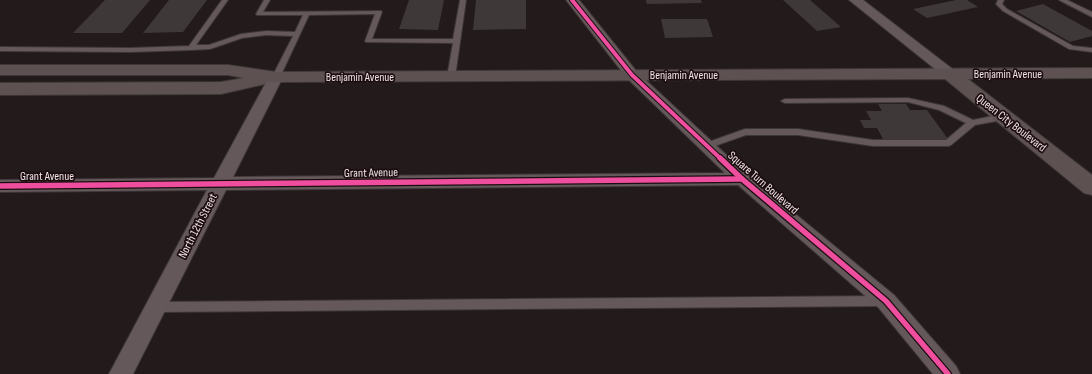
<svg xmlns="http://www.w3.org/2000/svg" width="1092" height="374" font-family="'Sofia Sans Condensed',sans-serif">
<rect width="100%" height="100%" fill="#221a1b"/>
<g fill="#3f3839">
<path d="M 105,0 L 150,0 L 122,33 L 73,33 Z"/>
<path d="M 169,0 L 207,0 L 183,32 L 143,33 Z"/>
<path d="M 409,0 L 444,0 L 438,30 L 399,29 Z"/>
<path d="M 476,0 L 526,0 L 526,29 L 473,30 Z"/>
<path d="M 646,0 L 701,0 L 702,3 L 647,4 Z"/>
<path d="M 783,0 L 810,0 L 841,27 L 817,31 Z"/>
<path d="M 956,0 L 967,0 L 978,7 L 927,18 L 913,9 Z"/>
<path d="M 1043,4 L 1092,31 L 1092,36 L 1070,42 L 1016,11 Z"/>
<path d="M 661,19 L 707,19 L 713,37 L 665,38 Z"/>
<path d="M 878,104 L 906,104 L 910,110 L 927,110 L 948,139 L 883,139 L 877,128 L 864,128 L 860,120 L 871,120 L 866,111 L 882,111 Z"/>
</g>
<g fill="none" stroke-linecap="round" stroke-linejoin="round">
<defs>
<g id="lane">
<path d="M 222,0 L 228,0 L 196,45 L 209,45 L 241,34 L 266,31 L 295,32 L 303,15 L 257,15 L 256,14 L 264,0 L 270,0 L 263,12 L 381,11 L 382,12 L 372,39 L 453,39 L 460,0 L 466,0 L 455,77 L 451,79 L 447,77 L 453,43 L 366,42 L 365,41 L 375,14 L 309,15 L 280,77 L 276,79 L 272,77 L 293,36 L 266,35 L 242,38 L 210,49 L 191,50 L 130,52 L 0,51 L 0,47 L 130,48 L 189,46 Z"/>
<path d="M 998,0 L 1004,0 L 1002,4 L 1007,9 L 1073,46 L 1092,48 L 1092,52 L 1069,49 L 1003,11 L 996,4 Z"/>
<path d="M 1059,0 L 1067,0 L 1092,12 L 1092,17 Z"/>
<path d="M 908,98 L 944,106 L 973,120 L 1002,114 L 1006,117 L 1002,120 L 975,125 L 951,145 L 948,146 L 873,146 L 798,135 L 746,135 L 706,149 L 702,146 L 703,144 L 745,129 L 798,129 L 873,140 L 946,140 L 966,123 L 939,110 L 908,102 L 785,103 L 781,101 L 785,99 Z"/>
<path d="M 883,296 L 887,298 L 888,301 L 887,304 L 883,306 L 156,312 L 152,310 L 151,307 L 152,304 L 156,302 Z"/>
</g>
<g id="street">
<path d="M 566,0 L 579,0 L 637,72 L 748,175 L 894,295 L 956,366 L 960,374 L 933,374 L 878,307 L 738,185 L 226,190 L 133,374 L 109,374 L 207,190 L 0,192 L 0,180 L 214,178 L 269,77 L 271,74 L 276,73 L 281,74 L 283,77 L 233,177 L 725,173 L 627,78 Z"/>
<path d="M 849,0 L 863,0 L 955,71 L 957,74 L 955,77 L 950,78 L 945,77 Z"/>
</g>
<path id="secondary" d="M 0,65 L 228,65 L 276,72 L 1092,68 L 1092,78 L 968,79 L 1092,175 L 1092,195 L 1084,193 L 945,79 L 276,82 L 267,81 L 265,84 L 221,94 L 0,95 L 0,83 L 221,82 L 244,78 L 228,75 L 0,75 Z"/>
</defs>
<use href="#lane" stroke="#3e3738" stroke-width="2"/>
<use href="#street" stroke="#3e3738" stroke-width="2"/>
<use href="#secondary" stroke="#3e3738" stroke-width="2"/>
<use href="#lane" fill="#64585a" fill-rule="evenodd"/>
<use href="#street" fill="#64585a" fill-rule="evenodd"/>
<use href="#secondary" fill="#5e5152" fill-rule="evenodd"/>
<defs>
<path id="cycleway-far1" d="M 572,0 L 632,75 L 721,159"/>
<g id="cycleway">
<path d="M 720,158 L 742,179 L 886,301 L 948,374"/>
<path d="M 0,186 L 742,179"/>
</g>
</defs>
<use href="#cycleway-far1" stroke="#1c0d10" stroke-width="6"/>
<use href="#cycleway" stroke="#1c0d10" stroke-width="8"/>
<use href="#cycleway-far1" stroke="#ef4d9e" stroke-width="4"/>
<use href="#cycleway" stroke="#ef4d9e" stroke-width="5.5"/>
</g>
<g text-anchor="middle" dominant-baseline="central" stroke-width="3.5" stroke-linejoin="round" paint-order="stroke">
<g font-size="12" fill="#f1e5e6" stroke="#1c0d10">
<text x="1008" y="74">Benjamin Avenue</text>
<text x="684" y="75">Benjamin Avenue</text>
<text x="360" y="77">Benjamin Avenue</text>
<text transform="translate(1011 123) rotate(38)">Queen City Boulevard</text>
<text transform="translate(371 173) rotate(-1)">Grant Avenue</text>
<text x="47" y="176">Grant Avenue</text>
<text transform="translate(763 183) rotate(41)">Square Turn Boulevard</text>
<text transform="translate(198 226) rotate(-63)">North 12th Street</text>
</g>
</g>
</svg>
